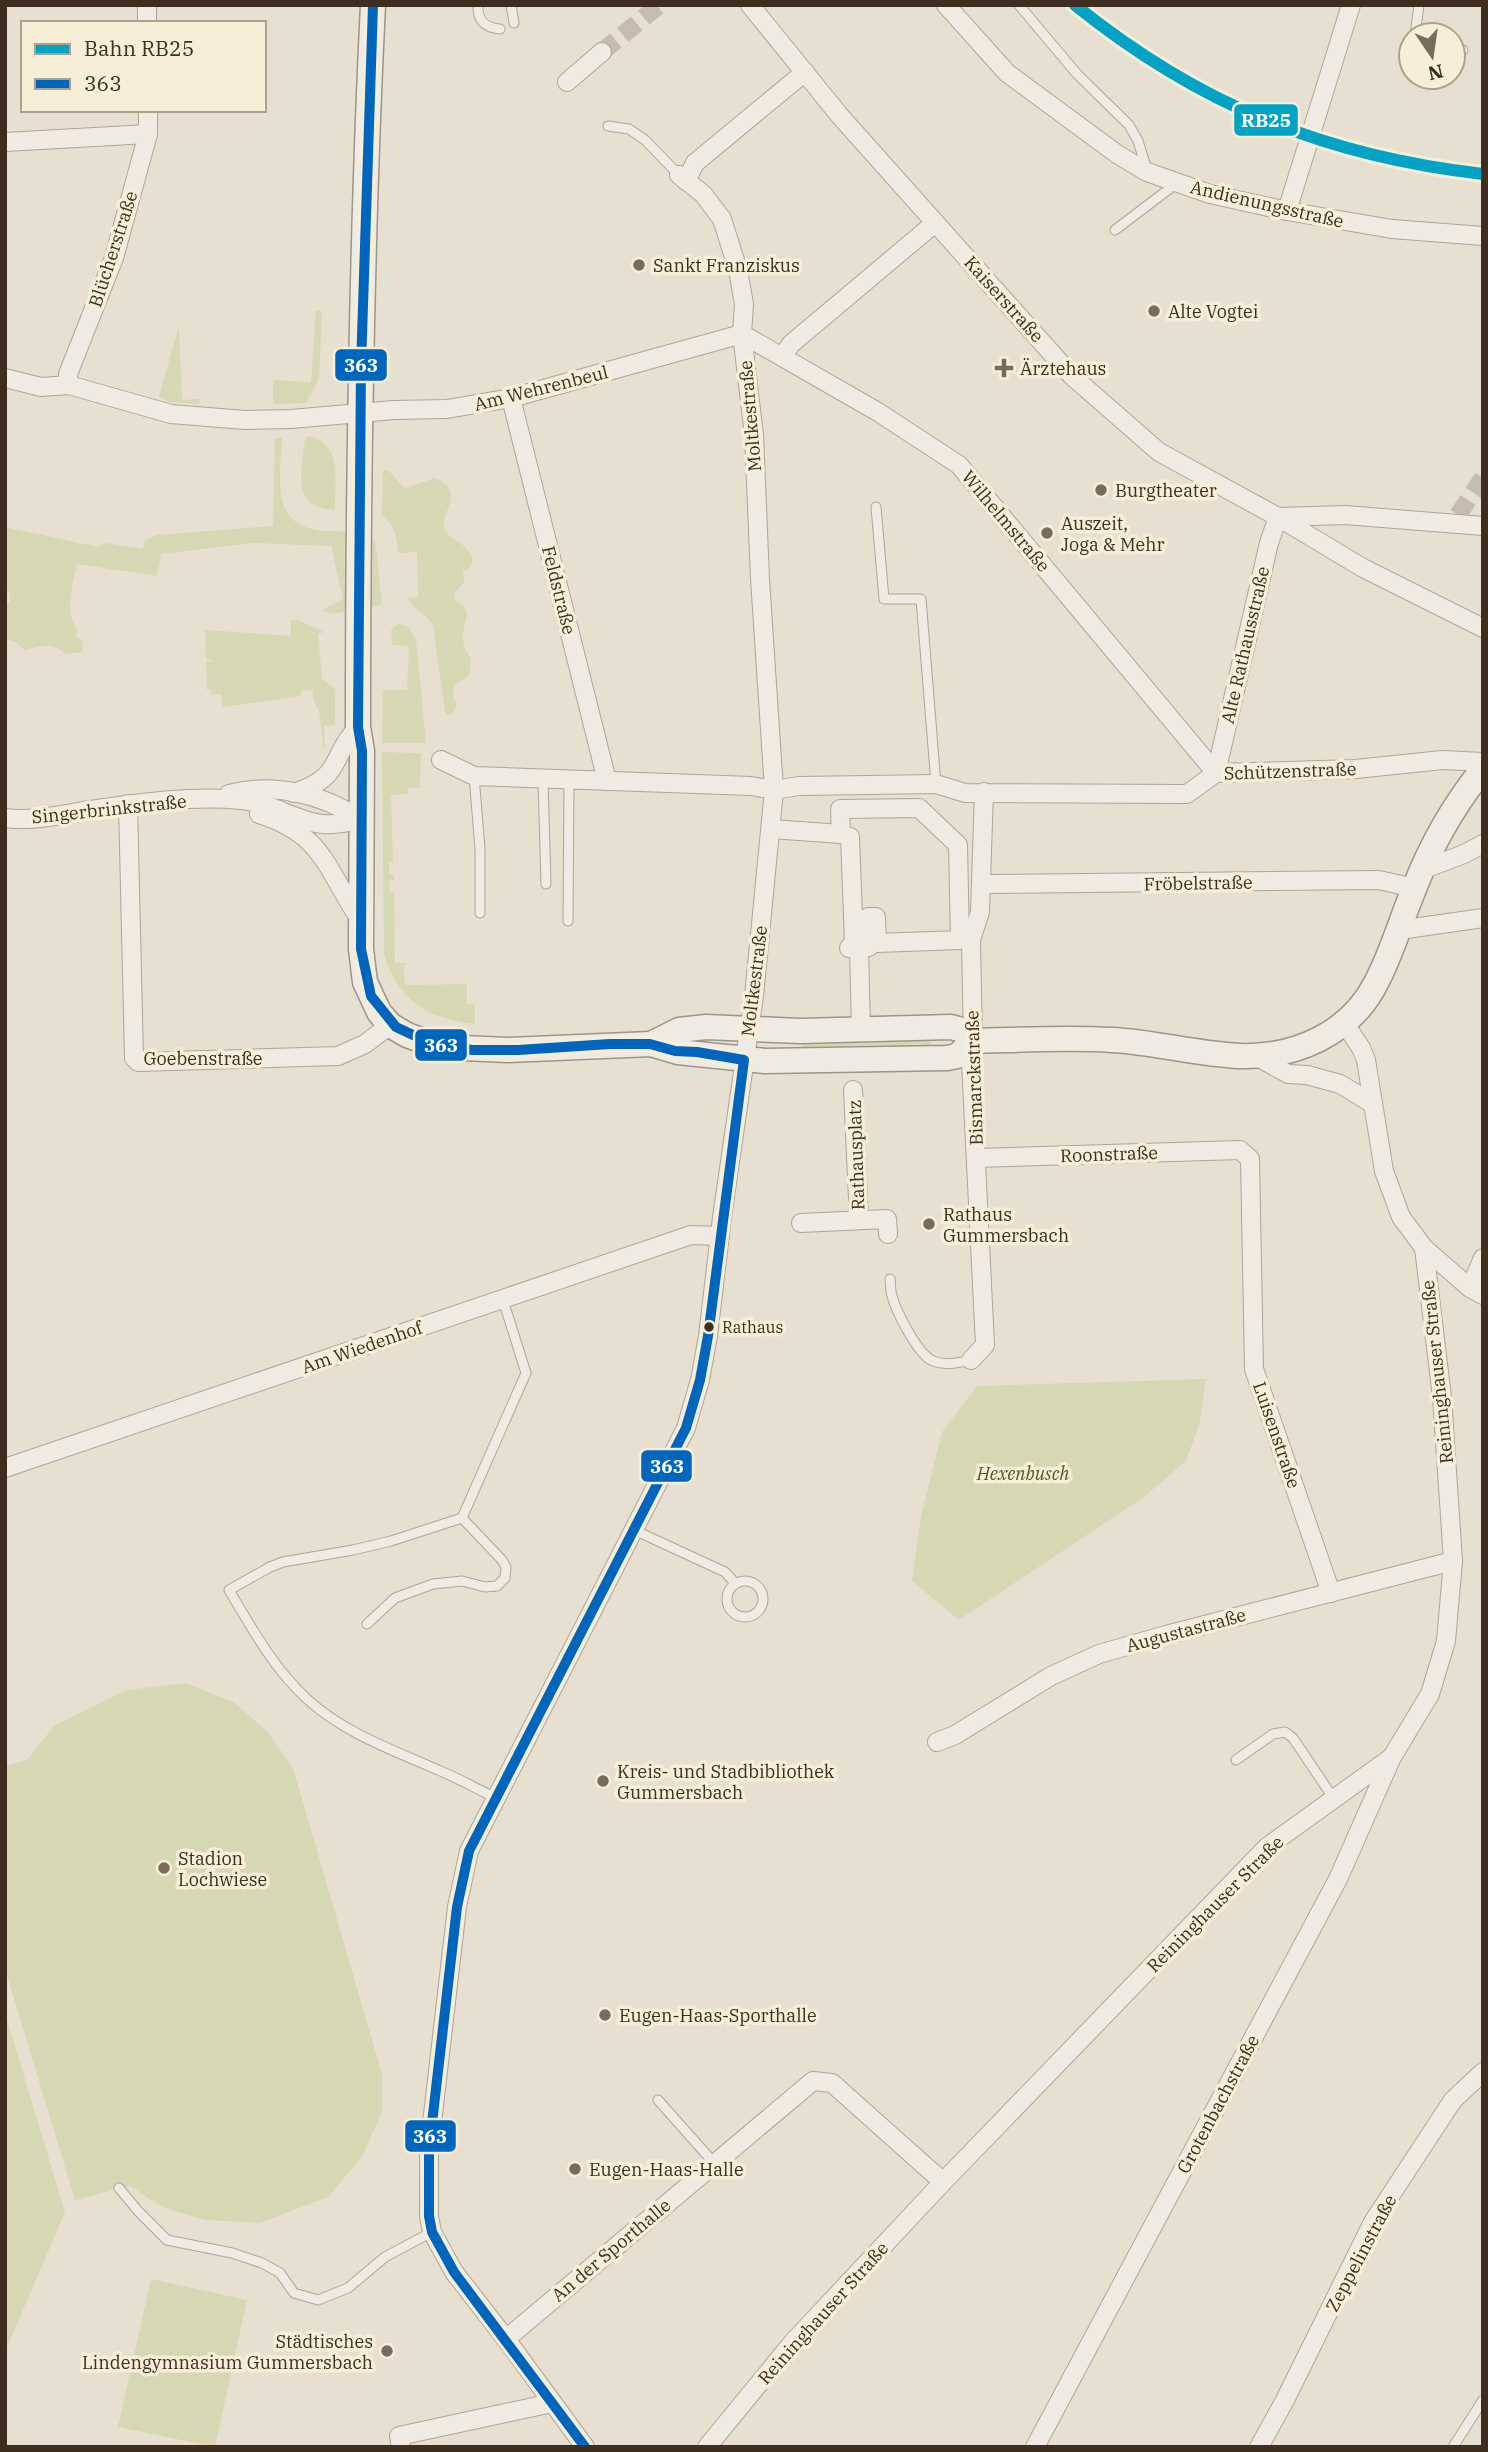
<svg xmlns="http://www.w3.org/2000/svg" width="1488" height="2452" font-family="'IBM Plex Serif',serif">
<rect width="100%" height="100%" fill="#e7e0d1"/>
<g fill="#d6d7b3">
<path d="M 316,311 L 322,311 L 319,379 L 306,403 L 273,404 L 273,380 L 311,382 Z"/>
<path d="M 179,326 L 182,400 L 200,399 L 199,404 L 169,402 L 159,396 Z"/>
<path d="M 308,436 C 343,442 335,484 335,510 C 289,508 302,471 305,438 Z"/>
<path d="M 275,438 L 282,438 C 280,479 269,528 326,531 C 341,531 360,531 374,540 L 376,546 L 382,605 L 331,614 L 322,610 L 343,599 L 331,546 L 252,543 L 161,554 L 157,576 L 77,564 C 73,583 64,613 77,629 L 76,636 L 82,641 L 83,652 L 65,654 C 53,641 39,647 24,650 L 16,642 L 5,639 L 5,605 L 10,601 L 10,594 L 5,589 L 5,527 L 98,547 L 105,543 L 143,549 L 145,540 L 157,535 L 273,526 Z"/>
<path d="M 387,470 C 395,475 398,483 406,488 L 435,478 C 466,491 442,510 444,526 C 446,539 460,540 467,549 C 470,552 471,556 473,559 L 471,567 L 463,571 L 464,583 L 454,593 L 455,601 L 463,605 L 467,614 L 462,637 L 465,648 L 471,660 L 469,675 L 454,686 L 453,696 L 457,705 L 452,714 L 448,715 L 445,712 L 433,625 C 426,614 411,608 408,598 L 418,597 L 417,552 L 398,553 C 397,538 395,524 382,516 L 383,471 Z"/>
<path d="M 296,619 L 324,632 L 318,634 L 322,679 L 335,689 L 335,725 L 324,726 L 325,749 L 324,749 L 319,712 L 313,699 L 313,690 L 301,691 L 301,696 L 223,707 L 221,694 L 212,695 L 211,690 L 207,690 L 206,662 L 213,661 L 206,659 L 205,630 L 291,636 L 291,620 Z"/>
<path d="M 398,624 L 408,627 L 416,639 L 426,743 L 382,743 L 383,690 L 407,690 L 409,646 L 392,645 L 391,630 Z"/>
<path d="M 382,752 L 421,753 L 420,788 L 408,788 L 408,794 L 391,795 L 393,862 L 389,863 L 389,874 L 394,875 L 394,880 L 389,881 L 390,893 L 394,893 L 395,963 L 406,963 L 404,967 L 405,985 L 467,984 L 467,1004 L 475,1004 L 475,1024 C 428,1019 398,1001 384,953 Z"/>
<path d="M 931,1036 L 931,1046 L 802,1049 L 802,1042 Z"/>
<path d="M 1206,1379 L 1199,1425 L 1186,1461 L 1144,1497 L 959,1620 L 912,1581 L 921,1516 L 942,1432 L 977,1386 Z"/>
<path d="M 186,1683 L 233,1702 L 267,1731 L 293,1768 L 382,2074 L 382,2111 L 363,2155 L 328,2197 L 260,2223 L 205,2220 L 162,2207 L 130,2186 L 75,2200 L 5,1969 L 5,1766 L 27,1760 L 54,1726 L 127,1690 Z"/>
<path d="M 5,2013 L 65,2212 L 5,2352 Z"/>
<path d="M 151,2279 L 247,2300 L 215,2447 L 118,2427 Z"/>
</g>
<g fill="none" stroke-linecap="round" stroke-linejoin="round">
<g stroke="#c5bcae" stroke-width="18" stroke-dasharray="18 9" stroke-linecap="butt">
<path d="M 602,52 L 659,5"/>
<path d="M 1458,515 L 1483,478"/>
</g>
<defs>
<g id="lane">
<path d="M 478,5 C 477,20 485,28 500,29"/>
<path d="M 511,5 L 514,23"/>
<path d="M 1019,5 L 1077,74 L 1129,125 L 1138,141 L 1147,170"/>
<path d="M 1415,35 L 1419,5"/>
<path d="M 1453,48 L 1463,50"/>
<path d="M 608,126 L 629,129 L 645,140 L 679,175"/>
<path d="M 1115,230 L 1177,183"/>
<path d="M 876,507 L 884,599 L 921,599 L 936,784"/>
<path d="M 474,776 L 480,849 L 480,913"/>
<path d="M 543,780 L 546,884"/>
<path d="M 568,921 L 569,781"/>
<path d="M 890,1279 C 891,1284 890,1290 892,1296 C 896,1311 918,1355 933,1361 C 946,1366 957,1363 971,1360"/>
<path d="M 462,1518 L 391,1541 L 353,1550 L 283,1562 L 270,1567 L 229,1590 C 251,1627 274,1669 307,1699 C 344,1733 393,1750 438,1770 C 458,1778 477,1789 496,1798"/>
<path d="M 634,1530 L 725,1572 L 735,1583"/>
<circle cx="745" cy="1599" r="18"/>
<path d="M 367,1624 L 395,1598 L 433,1584 L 462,1581 L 485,1587 L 497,1586 L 505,1578 L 506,1567 L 502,1560 L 462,1518 L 526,1373 L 503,1300"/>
<path d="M 1236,1760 L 1273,1734 L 1285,1732 L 1293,1738 L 1334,1799"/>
<path d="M 658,2100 L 714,2163"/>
<path d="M 119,2188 L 138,2211 L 167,2240 L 232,2253 L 262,2263 L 280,2273 L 294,2293 L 318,2300 L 348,2288 L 385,2257 L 432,2232"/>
<path d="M 1453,2447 L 1483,2400"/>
</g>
<g id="street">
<path d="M 147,5 L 147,23"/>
<path d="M 750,5 L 840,116 L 1072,376 L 1159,452 L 1278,517 L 1363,568 L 1483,628"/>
<path d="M 946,5 L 1007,73 L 1117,154 L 1147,172 L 1210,194 L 1287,211 L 1392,229 L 1483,236"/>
<path d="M 567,82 L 602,52"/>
<path d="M 5,142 L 148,134"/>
<path d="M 686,181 L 695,163 L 805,72"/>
<path d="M 1287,211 L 1351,5"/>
<path d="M 742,334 L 878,412 L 959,465 L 1216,773"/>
<path d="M 783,356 L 791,344 L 935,223"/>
<path d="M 5,378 L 41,387 L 69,385 L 171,414 L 245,420 L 291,419 L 394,410 L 447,409 L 511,398 L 742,334"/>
<path d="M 69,385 L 68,374 L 114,258 L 148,134 L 148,110"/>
<path d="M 511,398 L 607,781"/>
<path d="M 441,760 L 474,776 L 751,786 L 774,790 L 799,786 L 936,784 L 965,793 L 1187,794 L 1216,773 L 1356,769 L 1442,760 L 1483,762"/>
<path d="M 1216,773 L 1269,543 L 1278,517 L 1345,515 L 1483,526"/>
<path d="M 294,793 C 345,776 329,757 358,727"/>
<path d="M 229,794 C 274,782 322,794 360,819"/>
<path d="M 128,804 L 134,1058 L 138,1062 L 338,1056 L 365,1044 L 390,1025"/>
<path d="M 919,808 L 958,845 L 960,940 L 877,943 L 876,917 L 868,917 L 869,947 L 849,948 L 854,942 L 850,837 L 841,834 L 840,809 Z"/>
<path d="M 259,814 C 325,835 326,870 361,921"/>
<path d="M 5,818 C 33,822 63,814 91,810 C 138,803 193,795 241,800 C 270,802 298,822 323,824 C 336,825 347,823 360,819"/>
<path d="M 771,829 L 841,834"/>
<path d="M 1422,870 L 1464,854 L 1483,844"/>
<path d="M 981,884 L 1379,880 L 1414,888"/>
<path d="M 1399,930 L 1483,918"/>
<path d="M 859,948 L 861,1030"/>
<path d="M 1256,1056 L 1288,1074 L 1307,1075 L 1340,1084 L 1373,1104"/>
<path d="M 853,1090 L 859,1220"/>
<path d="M 977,1158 L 1240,1150 L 1250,1159 L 1254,1369 L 1331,1593"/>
<path d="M 801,1223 L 887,1219 L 888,1234"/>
<path d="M 1424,1248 L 1470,1288 L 1483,1295"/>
<path d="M 1470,1288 L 1483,1258"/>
<path d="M 971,1360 L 985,1345 L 971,1062 L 973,1041 L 971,940 L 980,912 L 984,792"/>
<path d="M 5,1468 L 691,1235 L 720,1236"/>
<path d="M 937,1742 L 955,1735 L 1051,1676 L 1099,1654 L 1166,1635 L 1453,1561"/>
<path d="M 506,2339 L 813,2081 L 832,2083 L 943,2182"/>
<path d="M 401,2447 L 399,2436 L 552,2403"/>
<path d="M 585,2447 L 506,2339 L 454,2272 L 432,2232 L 429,2216 L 429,2149 L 457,1907 L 469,1851 L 686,1428 L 700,1380 L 708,1336 L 722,1217 L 754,996 L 774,790 L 760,579 L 754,435 L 742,334 L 744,304 L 738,270 L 722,219 L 703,194 L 679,175"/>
<path d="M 707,2447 L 793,2342 L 943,2182 L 1267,1847 L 1392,1757 L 1430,1694 L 1446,1641 L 1453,1561 L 1442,1397 L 1424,1248 L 1401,1217 L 1384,1171 L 1366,1060 L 1361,1048 L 1345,1024"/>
<path d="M 1035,2447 L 1338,1879 L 1392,1757"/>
<path d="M 1259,2447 L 1284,2402 L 1373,2222 L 1453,2100 L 1483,2072"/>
</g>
<g id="secondary">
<path d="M 373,5 C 361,246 358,486 358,727 L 362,751 L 361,949 L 365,982 L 379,1012 L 390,1025 L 407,1035 L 440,1047 L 508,1050 L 651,1044 L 678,1052 L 765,1061 L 947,1058 L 957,1056 L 973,1041 C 1019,1040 1066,1037 1112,1040 C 1154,1042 1196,1054 1239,1056 C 1295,1058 1350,1034 1376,983 C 1392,953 1401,920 1414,889 C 1431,845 1453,806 1483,769"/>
<path d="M 651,1044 L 679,1030 L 706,1027 L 800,1031 L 951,1027 L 962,1030 L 973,1041"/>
</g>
</defs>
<use href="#lane" stroke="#ada599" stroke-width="11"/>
<use href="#street" stroke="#ada599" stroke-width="20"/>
<use href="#secondary" stroke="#9c958a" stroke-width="27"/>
<use href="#lane" stroke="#efebe3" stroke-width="9"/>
<use href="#street" stroke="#efebe3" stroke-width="18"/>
<use href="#secondary" stroke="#efebe3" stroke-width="24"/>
<defs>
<path id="bus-1" d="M 373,5 L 361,366 L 358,727 L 362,751 L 361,949 L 371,996 L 396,1027 L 430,1043 L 472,1050 L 518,1050 L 610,1044 L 650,1044 L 675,1051 L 697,1052 L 744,1060 L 708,1336 L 700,1380 L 686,1428 L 469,1851 L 457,1907 L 429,2149 L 429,2216 L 432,2232 L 454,2272 L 585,2447"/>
</defs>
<use href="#bus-1" stroke="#f7eed8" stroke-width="16"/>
<use href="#bus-1" stroke="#0065bd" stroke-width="10"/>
<defs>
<path id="rail-1" d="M 1075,5 C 1199,105 1325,156 1483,174"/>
</defs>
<use href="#rail-1" stroke="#f7eed8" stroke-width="18"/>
<use href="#rail-1" stroke="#03a3c5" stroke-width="12"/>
</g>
<g fill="#786c5e" stroke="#f7eed8" stroke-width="2.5">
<circle cx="639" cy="265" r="7"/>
<circle cx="1154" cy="311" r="7"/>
<path d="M1000.5 357.5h7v7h7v7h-7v7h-7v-7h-7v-7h7z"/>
<circle cx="1101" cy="490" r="7"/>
<circle cx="1047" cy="533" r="7"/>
<circle cx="929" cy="1224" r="7"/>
<circle cx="603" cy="1781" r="7"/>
<circle cx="164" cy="1868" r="7"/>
<circle cx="605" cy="2015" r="7"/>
<circle cx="575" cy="2169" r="7"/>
<circle cx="387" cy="2351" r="7"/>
</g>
<circle fill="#3d2e20" stroke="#f7eed8" stroke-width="2.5" cx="709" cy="1327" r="6"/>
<g text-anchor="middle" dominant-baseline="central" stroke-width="7" stroke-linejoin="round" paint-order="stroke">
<g font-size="16" fill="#3d2e20" stroke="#f7eed8" text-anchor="start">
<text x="722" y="1327">Rathaus</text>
</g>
<g font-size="18" fill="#3d2e20" stroke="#f7eed8">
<text transform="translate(1267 204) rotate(13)">Andienungsstraße</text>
<text transform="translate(113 249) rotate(-72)">Blücherstraße</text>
<text transform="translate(1004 299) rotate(48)">Kaiserstraße</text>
<text transform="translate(541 388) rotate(-14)">Am Wehrenbeul</text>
<text transform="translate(750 416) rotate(-95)">Moltkestraße</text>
<text transform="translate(1006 521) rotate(50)">Wilhelmstraße</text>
<text transform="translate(559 590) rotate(76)">Feldstraße</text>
<text transform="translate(1245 645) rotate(-77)">Alte Rathausstraße</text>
<text transform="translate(1290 771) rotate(-2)">Schützenstraße</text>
<text transform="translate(109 809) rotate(-6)">Singerbrinkstraße</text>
<text transform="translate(1198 883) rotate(-1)">Fröbelstraße</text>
<text transform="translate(754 981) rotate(-83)">Moltkestraße</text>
<text x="203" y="1058">Goebenstraße</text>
<text transform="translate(974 1078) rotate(-92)">Bismarckstraße</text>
<text transform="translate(1109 1154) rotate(-2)">Roonstraße</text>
<text transform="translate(856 1155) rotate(-92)">Rathausplatz</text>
<text transform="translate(362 1347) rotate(-19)">Am Wiedenhof</text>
<text transform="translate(1437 1372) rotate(-96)">Reininghauser Straße</text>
<text transform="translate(1277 1435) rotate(71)">Luisenstraße</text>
<text transform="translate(1186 1630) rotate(-15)">Augustastraße</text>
<text transform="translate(1215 1904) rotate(-45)">Reininghauser Straße</text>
<text transform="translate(1218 2104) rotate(-62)">Grotenbachstraße</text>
<text transform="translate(611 2250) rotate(-40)">An der Sporthalle</text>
<text transform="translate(1361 2253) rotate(-62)">Zeppelinstraße</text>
<text transform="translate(823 2313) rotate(-48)">Reininghauser Straße</text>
</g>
<g font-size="18" fill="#3d2e20" stroke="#f7eed8" text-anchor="start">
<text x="653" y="265">Sankt Franziskus</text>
<text x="1168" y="311">Alte Vogtei</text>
<text x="1020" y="368">Ärztehaus</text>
<text x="1115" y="490">Burgtheater</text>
<text x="1061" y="523">Auszeit,<tspan x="1061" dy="21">Joga &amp; Mehr</tspan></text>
<text x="943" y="1214">Rathaus<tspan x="943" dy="21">Gummersbach</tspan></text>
<text x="617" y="1771">Kreis- und Stadbibliothek<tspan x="617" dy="21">Gummersbach</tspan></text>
<text x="178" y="1858">Stadion<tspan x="178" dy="21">Lochwiese</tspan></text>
<text x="619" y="2015">Eugen-Haas-Sporthalle</text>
<text x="589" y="2169">Eugen-Haas-Halle</text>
<text x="373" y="2341" text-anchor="end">Städtisches<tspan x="373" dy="21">Lindengymnasium Gummersbach</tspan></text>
</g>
<g font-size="18" font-style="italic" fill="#4d5a26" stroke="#f7eed8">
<text x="1023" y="1473">Hexenbusch</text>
</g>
</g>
<g stroke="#f7eed8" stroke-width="2.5">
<rect x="1233" y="103" width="66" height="34" rx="7" fill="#03a3c5"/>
<rect x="334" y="348" width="54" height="34" rx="7" fill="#0065bd"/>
<rect x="414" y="1028" width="54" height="34" rx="7" fill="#0065bd"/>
<rect x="640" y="1449" width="53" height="34" rx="7" fill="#0065bd"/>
<rect x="404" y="2119" width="53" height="34" rx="7" fill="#0065bd"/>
</g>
<g font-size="19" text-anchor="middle" font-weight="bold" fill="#fff">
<text x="1266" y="127">RB25</text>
<text x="361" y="372">363</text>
<text x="441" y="1052">363</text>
<text x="667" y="1473">363</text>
<text x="430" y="2143">363</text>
</g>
<rect width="1488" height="2452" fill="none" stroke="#3d2e20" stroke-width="14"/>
<rect x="21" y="21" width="245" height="91" fill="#f7eed8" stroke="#ada18e" stroke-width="2"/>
<rect x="35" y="44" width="35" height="10" fill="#03a3c5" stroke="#ada18e" stroke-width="2"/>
<text x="84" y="56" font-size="21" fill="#3d2e20">Bahn RB25</text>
<rect x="35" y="79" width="35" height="10" fill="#0065bd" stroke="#ada18e" stroke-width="2"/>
<text x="84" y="91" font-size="21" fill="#3d2e20">363</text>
<g transform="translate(1432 56) rotate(167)"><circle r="33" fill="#f7eed8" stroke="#ada18e" stroke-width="2"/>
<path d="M0-5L12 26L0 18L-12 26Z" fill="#786c5e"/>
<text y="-10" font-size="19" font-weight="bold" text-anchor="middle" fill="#3d2e20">N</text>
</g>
</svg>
